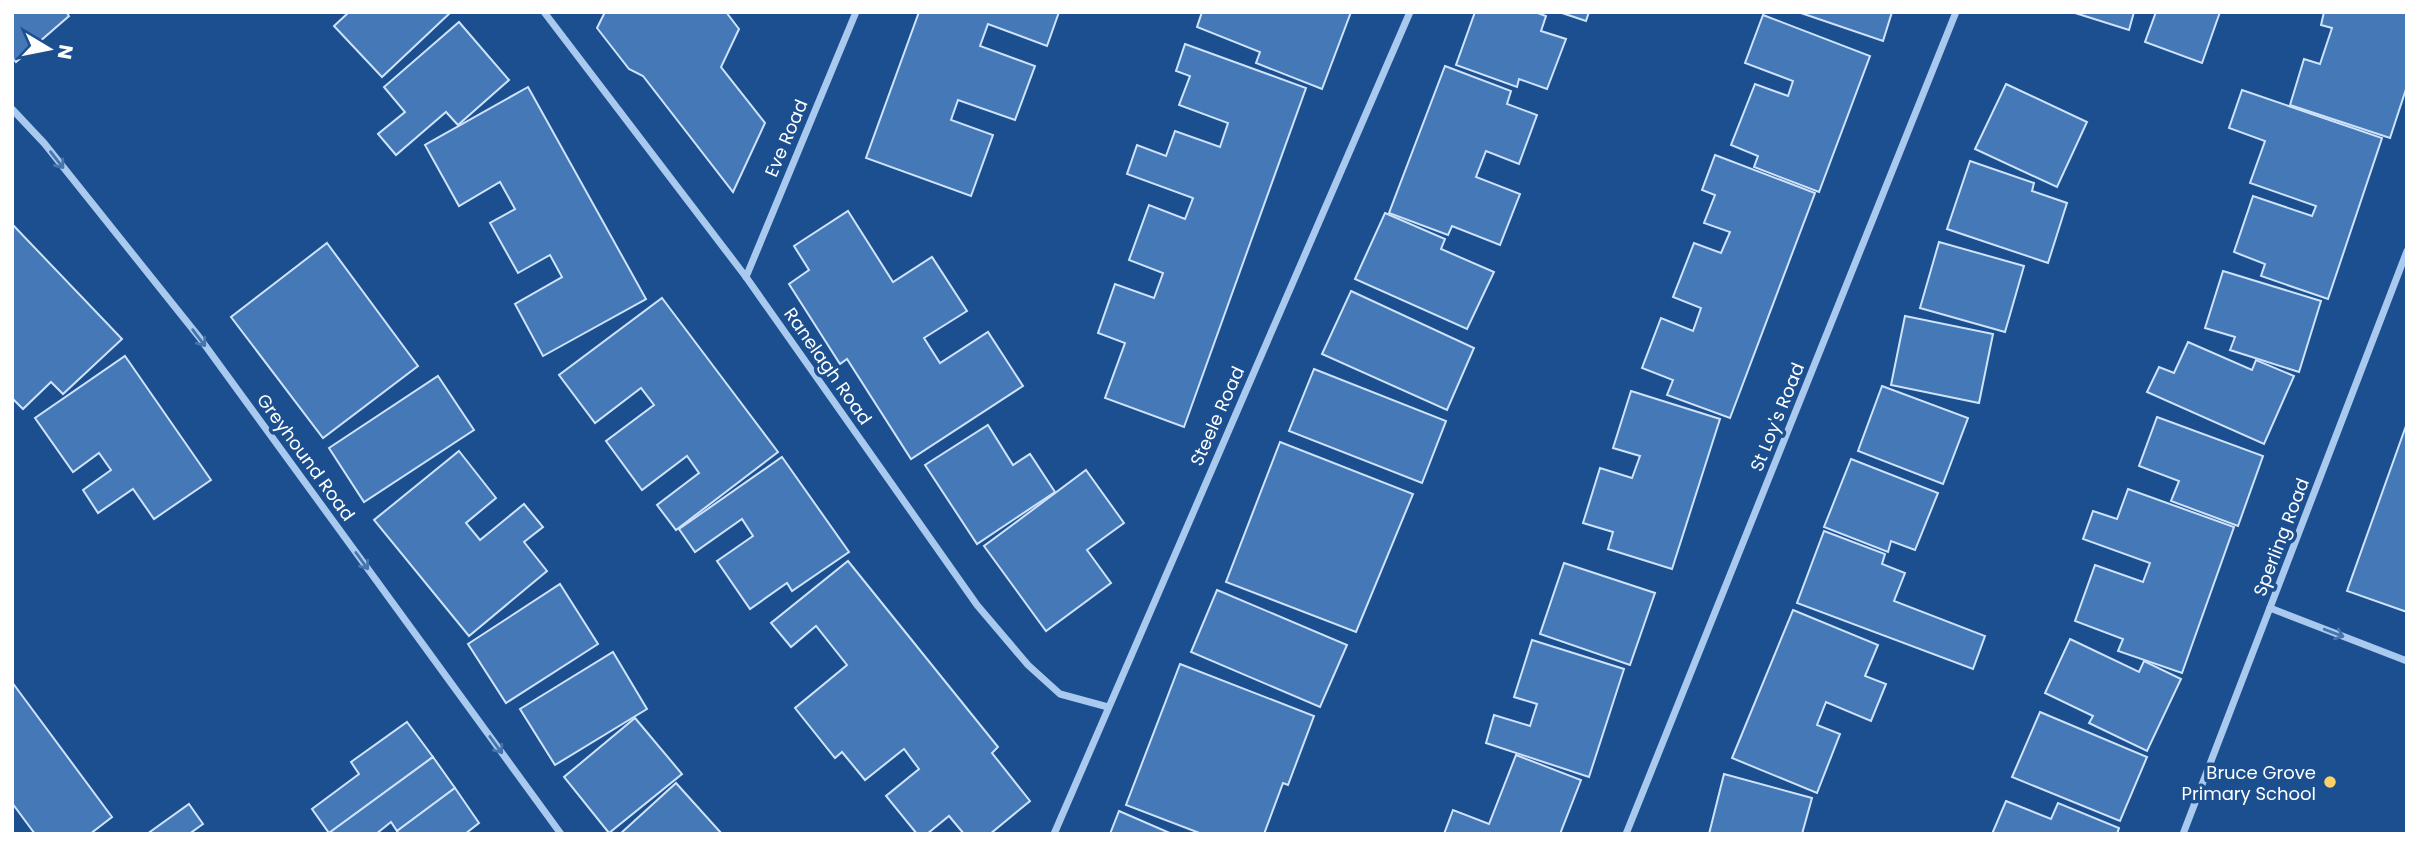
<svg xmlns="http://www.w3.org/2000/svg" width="2419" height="846" font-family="Poppins,sans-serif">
<rect width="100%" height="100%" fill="#1b4f8f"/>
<g fill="#4478b7" stroke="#cfe3fa" stroke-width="2">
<path d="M 12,12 L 66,12 L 69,16 L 16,62 L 12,57 Z"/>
<path d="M 349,12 L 451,12 L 382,77 L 334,26 Z"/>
<path d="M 605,12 L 726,12 L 739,29 L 721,67 L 765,123 L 733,192 L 643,76 L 629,69 L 597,28 Z"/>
<path d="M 919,12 L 1059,12 L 1047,46 L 988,24 L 980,46 L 1035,66 L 1015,120 L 958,100 L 951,120 L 993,135 L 971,196 L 866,158 Z"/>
<path d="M 1202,12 L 1351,12 L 1322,89 L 1256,63 L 1260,52 L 1197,27 Z"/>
<path d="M 1475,12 L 1535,12 L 1546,16 L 1541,31 L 1566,39 L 1547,89 L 1519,79 L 1517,87 L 1456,65 Z"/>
<path d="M 1559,12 L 1589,12 L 1586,21 Z"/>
<path d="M 1798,12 L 1892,12 L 1883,41 Z"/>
<path d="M 2072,12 L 2134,12 L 2129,30 Z"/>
<path d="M 2156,12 L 2220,12 L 2202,63 L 2145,42 Z"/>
<path d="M 2324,12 L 2407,12 L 2407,86 L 2390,138 L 2290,105 L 2304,59 L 2320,64 L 2332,28 L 2321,25 Z"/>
<path d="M 1763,15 L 1870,56 L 1819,192 L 1754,167 L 1758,156 L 1731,145 L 1755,84 L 1788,96 L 1793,81 L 1745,63 Z"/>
<path d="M 459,22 L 509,80 L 458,125 L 446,112 L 396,155 L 378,134 L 405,112 L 384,87 Z"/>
<path d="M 1185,44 L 1306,88 L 1184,427 L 1105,398 L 1125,343 L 1098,333 L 1115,284 L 1154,298 L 1163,273 L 1129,260 L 1149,205 L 1185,219 L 1193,198 L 1127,174 L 1137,145 L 1166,156 L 1175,131 L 1220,147 L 1228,123 L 1179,105 L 1190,76 L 1176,71 Z"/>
<path d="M 1445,66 L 1511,91 L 1507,104 L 1537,115 L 1519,164 L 1486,151 L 1476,177 L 1520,194 L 1500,245 L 1452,226 L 1448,235 L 1389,213 Z"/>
<path d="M 2006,84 L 2087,122 L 2057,187 L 1975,149 Z"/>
<path d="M 528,87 L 646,299 L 543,356 L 515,304 L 562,277 L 550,255 L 518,273 L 490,223 L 515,209 L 500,182 L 459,206 L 425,145 Z"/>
<path d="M 2242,90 L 2382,138 L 2328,299 L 2261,276 L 2265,264 L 2234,252 L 2253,196 L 2312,216 L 2316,206 L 2250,183 L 2265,141 L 2229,128 Z"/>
<path d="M 1715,155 L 1815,193 L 1730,418 L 1667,395 L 1673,380 L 1642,368 L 1661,318 L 1693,331 L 1701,308 L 1673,297 L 1694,243 L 1721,253 L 1730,232 L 1704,223 L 1715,195 L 1702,190 Z"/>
<path d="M 1970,161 L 2034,183 L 2032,191 L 2067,203 L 2048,263 L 1947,229 Z"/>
<path d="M 848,211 L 893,282 L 932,257 L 967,311 L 924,338 L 940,363 L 988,332 L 1023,386 L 911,459 L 847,359 L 840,364 L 789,284 L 809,270 L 794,246 Z"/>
<path d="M 1385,213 L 1445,239 L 1441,249 L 1494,272 L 1467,329 L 1355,279 Z"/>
<path d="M 12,224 L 122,339 L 63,394 L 51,382 L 23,409 L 12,398 Z"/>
<path d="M 1939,242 L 2024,266 L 2005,332 L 1920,308 Z"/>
<path d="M 327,243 L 418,366 L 323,438 L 231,317 Z"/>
<path d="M 2223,271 L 2321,301 L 2299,372 L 2230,350 L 2235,337 L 2205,328 Z"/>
<path d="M 1351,291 L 1474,348 L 1447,410 L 1322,354 Z"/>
<path d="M 662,298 L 778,452 L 676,530 L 657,505 L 699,473 L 687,456 L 642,490 L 606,441 L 654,405 L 641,388 L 595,423 L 559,375 Z"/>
<path d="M 1905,316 L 1993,334 L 1979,403 L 1891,385 Z"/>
<path d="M 2188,342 L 2252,370 L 2256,360 L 2294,376 L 2264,444 L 2147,392 L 2159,367 L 2174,373 Z"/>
<path d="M 125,356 L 211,480 L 154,519 L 133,489 L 98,513 L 83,490 L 111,470 L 99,453 L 73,472 L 35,418 Z"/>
<path d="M 1314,369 L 1446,421 L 1422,483 L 1289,431 Z"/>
<path d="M 438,376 L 474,430 L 364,502 L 329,448 Z"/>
<path d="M 1882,386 L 1968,418 L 1943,484 L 1858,451 Z"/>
<path d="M 1631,391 L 1720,419 L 1672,569 L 1608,549 L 1613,532 L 1583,523 L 1600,468 L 1632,478 L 1640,456 L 1613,448 Z"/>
<path d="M 2157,417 L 2263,456 L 2238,526 L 2171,501 L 2179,481 L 2139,466 Z"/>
<path d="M 2407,423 L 2407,612 L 2347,591 Z"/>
<path d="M 988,425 L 1013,465 L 1030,454 L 1055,492 L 977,544 L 925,465 Z"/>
<path d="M 1280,442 L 1413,494 L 1356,632 L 1226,582 Z"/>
<path d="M 459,451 L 496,498 L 466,523 L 480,540 L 524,504 L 543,527 L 524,542 L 547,571 L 469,636 L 374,520 Z"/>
<path d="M 782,457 L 849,552 L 792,591 L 787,583 L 750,609 L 717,561 L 753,536 L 742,519 L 695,552 L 679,529 Z"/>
<path d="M 1851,459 L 1938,493 L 1915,550 L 1891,541 L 1888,552 L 1824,527 Z"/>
<path d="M 1086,470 L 1124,523 L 1087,550 L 1111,583 L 1046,631 L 984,546 Z"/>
<path d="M 2128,489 L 2234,527 L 2182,673 L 2118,651 L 2123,639 L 2075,621 L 2095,565 L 2143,582 L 2150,563 L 2083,539 L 2093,511 L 2117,519 Z"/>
<path d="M 1824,531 L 1885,554 L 1882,564 L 1905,573 L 1894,601 L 1985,636 L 1973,669 L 1797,603 Z"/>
<path d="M 848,561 L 998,747 L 992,753 L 1030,801 L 990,834 L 964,834 L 949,816 L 927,834 L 917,834 L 886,796 L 919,769 L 904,749 L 865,780 L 842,752 L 835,758 L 795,708 L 847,665 L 816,626 L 791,647 L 771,623 Z"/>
<path d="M 1564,563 L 1655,593 L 1630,665 L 1540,634 Z"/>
<path d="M 560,584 L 598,644 L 506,703 L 468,644 Z"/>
<path d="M 1217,590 L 1347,645 L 1320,707 L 1191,652 Z"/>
<path d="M 1793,610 L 1878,645 L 1865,676 L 1886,684 L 1871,721 L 1826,702 L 1817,725 L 1840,734 L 1817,793 L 1732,758 Z"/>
<path d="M 2070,639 L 2139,672 L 2144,661 L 2181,679 L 2147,751 L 2089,723 L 2093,716 L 2045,693 Z"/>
<path d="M 1532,640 L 1624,669 L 1589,777 L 1486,743 L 1494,715 L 1530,726 L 1537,704 L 1514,697 Z"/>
<path d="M 613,652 L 647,709 L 555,765 L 520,709 Z"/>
<path d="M 1180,664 L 1314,716 L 1288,785 L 1283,783 L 1264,834 L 1202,834 L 1126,805 Z"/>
<path d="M 12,682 L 112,817 L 90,834 L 35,834 L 12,803 Z"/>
<path d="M 2040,712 L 2147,757 L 2120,821 L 2012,777 Z"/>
<path d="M 635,718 L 682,774 L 609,833 L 564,777 Z"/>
<path d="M 407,722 L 433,757 L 329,833 L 312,809 L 359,774 L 351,762 Z"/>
<path d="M 1516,755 L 1581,780 L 1560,834 L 1444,834 L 1453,810 L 1489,824 Z"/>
<path d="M 433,757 L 455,788 L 397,831 L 391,822 L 376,834 L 329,833 Z"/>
<path d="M 1724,774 L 1812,798 L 1802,834 L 1709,834 Z"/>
<path d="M 676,783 L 722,834 L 620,834 Z"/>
<path d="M 455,788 L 479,823 L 465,834 L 399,834 L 397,831 Z"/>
<path d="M 2006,801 L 2051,819 L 2058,803 L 2119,828 L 2117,834 L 1992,834 Z"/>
<path d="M 189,804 L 203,824 L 189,834 L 147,834 Z"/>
<path d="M 1119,811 L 1172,834 L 1110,834 Z"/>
</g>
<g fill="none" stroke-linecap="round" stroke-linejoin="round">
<g stroke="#a9c9ee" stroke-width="7">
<path d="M 544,12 L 746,277 L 977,605 L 1028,665 L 1060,694 L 1108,707"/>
<path d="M 12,109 L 44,143 L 199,337 L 561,834"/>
<path d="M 746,277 L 856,12"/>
<path d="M 2270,608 L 2407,661"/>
<path d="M 1054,834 L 1410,12"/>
<path d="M 1626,834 L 1956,12"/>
<path d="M 2183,834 L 2407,251"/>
</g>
</g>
<defs><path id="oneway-shaft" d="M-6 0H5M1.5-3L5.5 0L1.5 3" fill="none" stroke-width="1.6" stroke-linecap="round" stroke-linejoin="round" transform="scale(1.75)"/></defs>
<g stroke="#4674ac">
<use href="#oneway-shaft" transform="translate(57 160) rotate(52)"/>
<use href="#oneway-shaft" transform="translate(199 338) rotate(53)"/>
<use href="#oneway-shaft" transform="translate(362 561) rotate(54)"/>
<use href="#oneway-shaft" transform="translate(2334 633) rotate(21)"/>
<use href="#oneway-shaft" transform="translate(496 745) rotate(54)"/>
</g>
<circle fill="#ffd166" stroke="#1b4f8f" stroke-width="2.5" cx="2330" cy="782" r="7"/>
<g text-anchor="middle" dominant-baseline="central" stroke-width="7" stroke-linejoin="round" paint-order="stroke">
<g font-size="18" fill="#fff" stroke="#1b4f8f">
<text transform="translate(786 138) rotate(-67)">Eve Road</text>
<text transform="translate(828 366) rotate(55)">Ranelagh Road</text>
<text transform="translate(1217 416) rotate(-66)">Steele Road</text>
<text transform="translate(1777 417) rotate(-68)">St Loy's Road</text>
<text transform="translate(306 457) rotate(54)">Greyhound Road</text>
<text transform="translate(2281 537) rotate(-69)">Sperling Road</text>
</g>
<g font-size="18" fill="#fff" stroke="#1b4f8f" text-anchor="end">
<text x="2316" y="772">Bruce Grove<tspan x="2316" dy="21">Primary School</tspan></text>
</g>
</g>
<rect width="2419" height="846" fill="none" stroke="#ffffff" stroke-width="28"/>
<g transform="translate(49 49) rotate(100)" stroke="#1b4f8f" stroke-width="5" paint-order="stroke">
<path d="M0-5L12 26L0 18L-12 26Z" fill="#ffffff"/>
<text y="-10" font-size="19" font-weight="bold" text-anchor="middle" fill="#ffffff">N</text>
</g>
</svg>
